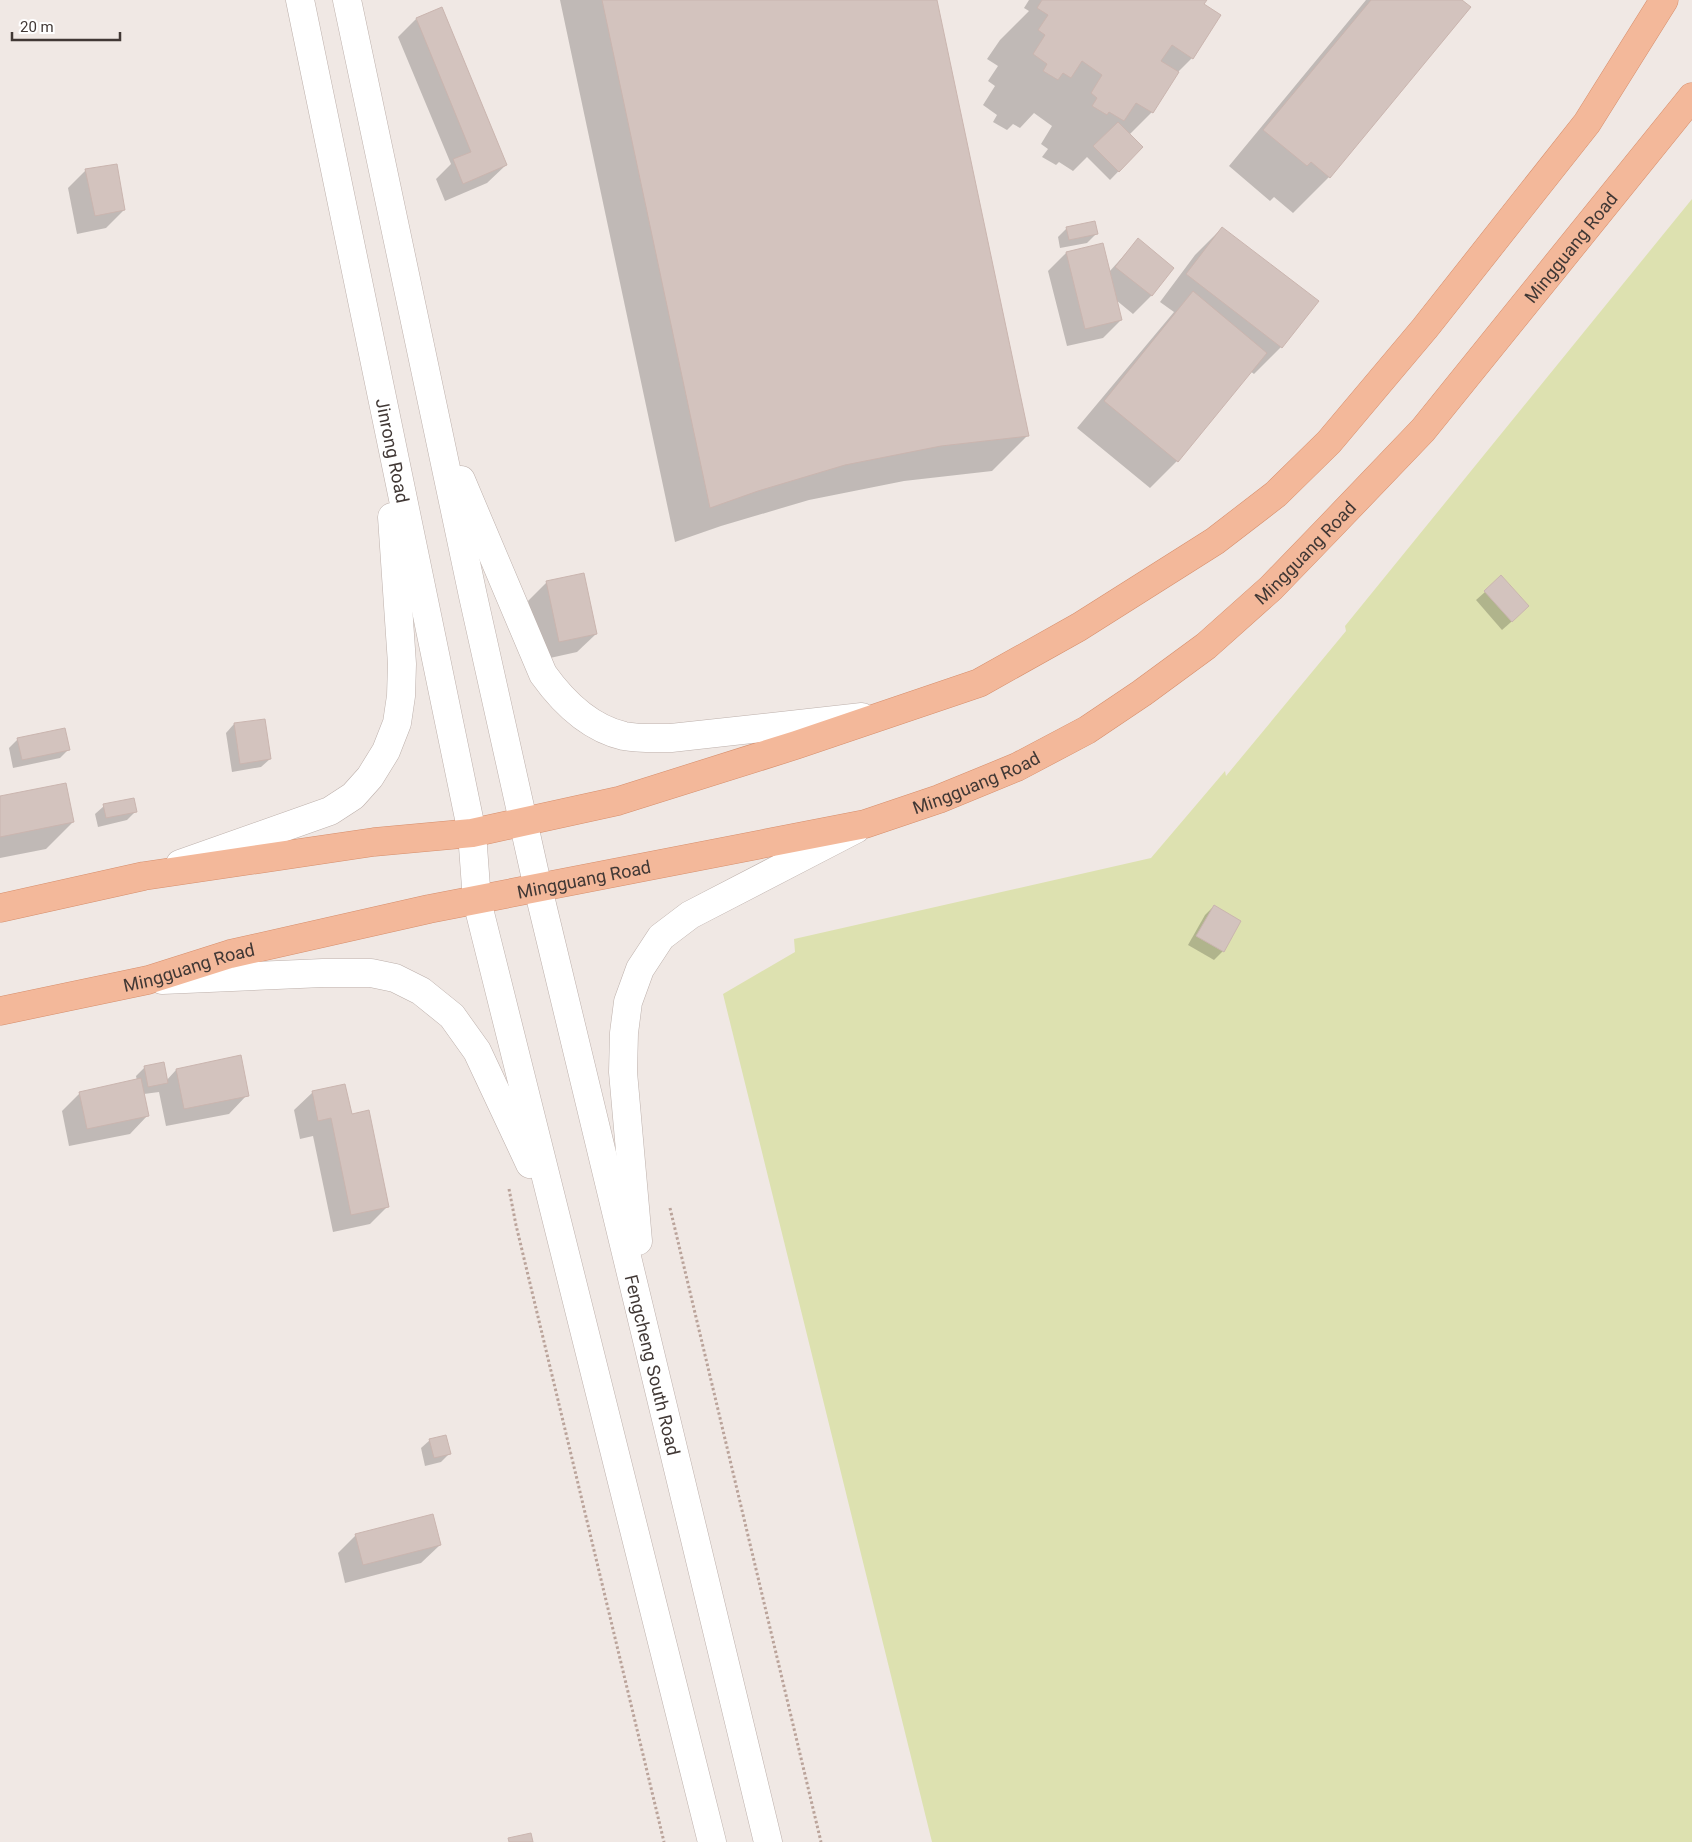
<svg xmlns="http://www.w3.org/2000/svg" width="1692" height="1842" font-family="Roboto,sans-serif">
<rect width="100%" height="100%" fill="#f0e8e4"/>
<path fill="#dde1b0" d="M 1692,199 L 1692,1842 L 932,1842 L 723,994 L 795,952 L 794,939 L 1151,858 L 1225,771 L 1226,776 L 1346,631 L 1345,626 Z"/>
<g fill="#0003">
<path d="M 560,0 L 936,0 L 1028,435 L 992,471 L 904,481 L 809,500 L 721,526 L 675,542 Z"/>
<path d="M 1029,0 L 1205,0 L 1202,4 L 1192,58 L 1176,74 L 1152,112 L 1129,135 L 1142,147 L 1110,180 L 1087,157 L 1073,171 L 1059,162 L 1056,165 L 1042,157 L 1048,149 L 1041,144 L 1052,126 L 1034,113 L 1020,128 L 1013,124 L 1007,130 L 993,122 L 997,115 L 983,105 L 995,86 L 988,81 L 998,66 L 987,59 L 1000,40 L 1029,11 L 1024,8 Z"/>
<path d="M 1366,0 L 1461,0 L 1470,8 L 1329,177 L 1293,213 L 1274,197 L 1270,201 L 1229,166 Z"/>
<path d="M 416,19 L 506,165 L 487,183 L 445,201 L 436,179 L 451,164 L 398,37 Z"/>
<path d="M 86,170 L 124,210 L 106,228 L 77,234 L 68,188 Z"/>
<path d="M 1067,228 L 1096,234 L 1087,243 L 1060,248 L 1058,237 Z"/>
<path d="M 1222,228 L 1281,347 L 1254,374 L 1250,371 L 1177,461 L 1150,488 L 1077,428 L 1174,312 L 1160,302 L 1195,255 Z"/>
<path d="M 1138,240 L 1173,268 L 1151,296 L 1133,314 L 1116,300 L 1121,320 L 1103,338 L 1067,346 L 1048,271 L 1066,253 L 1109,272 Z"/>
<path d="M 547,582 L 596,634 L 577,652 L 541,660 L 528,601 Z"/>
<path d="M 1485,592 L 1519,615 L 1502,630 L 1476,600 Z"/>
<path d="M 234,724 L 270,759 L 261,767 L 232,772 L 226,733 Z"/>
<path d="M 18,739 L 68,750 L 60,758 L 13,768 L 9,748 Z"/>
<path d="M 0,798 L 73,822 L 46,849 L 0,858 Z"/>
<path d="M 104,806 L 136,811 L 127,820 L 98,827 L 95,814 Z"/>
<path d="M 1214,906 L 1223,951 L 1214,960 L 1188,945 L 1205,915 Z"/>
<path d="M 240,1057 L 247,1095 L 229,1114 L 166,1126 L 159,1092 L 144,1094 L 148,1115 L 130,1134 L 69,1146 L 62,1111 L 80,1093 L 137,1081 L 136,1076 L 145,1067 L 166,1081 L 176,1070 Z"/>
<path d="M 313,1092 L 351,1115 L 388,1206 L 370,1224 L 333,1232 L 313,1136 L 300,1139 L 294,1110 Z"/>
<path d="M 430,1440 L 450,1453 L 441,1462 L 425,1466 L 421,1448 Z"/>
<path d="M 356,1535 L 440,1545 L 421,1563 L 345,1583 L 338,1553 Z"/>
</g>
<g fill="#d3c3be" stroke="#cab5af">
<path d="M 602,0 L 937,0 L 1029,436 L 941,446 L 845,465 L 758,491 L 710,508 Z"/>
<path d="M 1042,0 L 1207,0 L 1204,4 L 1221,15 L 1193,59 L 1172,45 L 1161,61 L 1179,72 L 1153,113 L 1136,103 L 1124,121 L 1109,112 L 1107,115 L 1092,106 L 1097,98 L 1091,93 L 1102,75 L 1082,61 L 1071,78 L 1063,73 L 1058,80 L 1043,71 L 1047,64 L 1033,54 L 1045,35 L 1038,30 L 1048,15 L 1037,8 Z"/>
<path d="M 1371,0 L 1462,0 L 1471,7 L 1330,178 L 1311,162 L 1307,166 L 1263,130 Z"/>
<path d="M 442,7 L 507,165 L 463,184 L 453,159 L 471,152 L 416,18 Z"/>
<path d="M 1118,122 L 1143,147 L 1119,172 L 1093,146 Z"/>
<path d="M 117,164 L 125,210 L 95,216 L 85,169 Z"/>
<path d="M 1095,221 L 1098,234 L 1069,240 L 1066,227 Z"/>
<path d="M 1222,227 L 1319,301 L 1282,348 L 1186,274 Z"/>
<path d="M 1138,238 L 1174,268 L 1152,296 L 1115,267 Z"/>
<path d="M 1103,243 L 1122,320 L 1085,329 L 1066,252 Z"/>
<path d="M 1193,291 L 1267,353 L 1178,462 L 1104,401 Z"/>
<path d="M 584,573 L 597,634 L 559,642 L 546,581 Z"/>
<path d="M 1501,575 L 1529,606 L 1512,622 L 1484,591 Z"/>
<path d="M 265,719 L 271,759 L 240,764 L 234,723 Z"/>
<path d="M 65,728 L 70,750 L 22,760 L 17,738 Z"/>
<path d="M 66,783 L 74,822 L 0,837 L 0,796 Z"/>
<path d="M 134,798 L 137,812 L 106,818 L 103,804 Z"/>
<path d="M 1214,905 L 1241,921 L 1224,952 L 1196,936 Z"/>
<path d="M 241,1055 L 249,1096 L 184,1109 L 176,1069 Z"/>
<path d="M 164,1062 L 168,1083 L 148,1087 L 144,1066 Z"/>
<path d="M 141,1078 L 149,1116 L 87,1129 L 79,1092 Z"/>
<path d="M 345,1084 L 352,1114 L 369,1110 L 389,1207 L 351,1215 L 331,1118 L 318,1121 L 312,1091 Z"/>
<path d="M 446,1435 L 451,1454 L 434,1458 L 429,1439 Z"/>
<path d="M 433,1514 L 441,1545 L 363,1565 L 355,1534 Z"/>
<path d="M 531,1833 L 533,1842 L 509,1842 L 508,1838 Z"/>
</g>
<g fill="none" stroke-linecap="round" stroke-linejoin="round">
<defs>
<g id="minor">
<path id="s1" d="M 300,0 L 472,833 L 477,901 L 712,1842"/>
<path id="s2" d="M 347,0 L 473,596 L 538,888 L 768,1842"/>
<path d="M 461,480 L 543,674 C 563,702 589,728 624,736 C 640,739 655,738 671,738 L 862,717"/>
<path d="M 180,864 L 330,811 L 353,796 L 370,777 L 386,751 L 397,723 L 401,696 L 402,664 L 392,517"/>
<path d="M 162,980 L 323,973 L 371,973 L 395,978 L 421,991 L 452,1016 L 477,1051 L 530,1164"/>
<path d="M 638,1241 L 623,1072 L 624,1033 L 628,1002 L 640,969 L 661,937 L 690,915 L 856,829"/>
</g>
<g id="major">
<path d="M 0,908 L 144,876 L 374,842 L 472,833 L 618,801 L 796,745 L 979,683 L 1079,627 L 1215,541 L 1276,494 L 1329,442 L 1425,328 L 1587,123 L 1664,0"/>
<path id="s3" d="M 0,1011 L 148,980 L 230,954 L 429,909 L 865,824 L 939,799 L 1017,767 L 1087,730 L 1142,693 L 1206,646 L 1271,588 L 1331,526 L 1423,430 L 1692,97"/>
</g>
</defs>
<use href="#minor" stroke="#bdb0ab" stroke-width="29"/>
<use href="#major" stroke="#d68e6c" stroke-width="29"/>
<g stroke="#baa39a" stroke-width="3" stroke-dasharray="2.5 2.5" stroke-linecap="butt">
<path d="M 509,1189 L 516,1225 L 664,1842"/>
<path d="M 670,1208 L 821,1842"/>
</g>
<use href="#minor" stroke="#fff" stroke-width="28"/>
<use href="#major" stroke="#f3b89a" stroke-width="28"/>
</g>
<g text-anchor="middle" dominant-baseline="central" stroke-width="4" stroke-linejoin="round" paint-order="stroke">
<g font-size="18" fill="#413835" stroke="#fff">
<text stroke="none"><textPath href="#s3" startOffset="1814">Mingguang Road</textPath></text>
<text stroke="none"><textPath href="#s1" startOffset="460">Jinrong Road</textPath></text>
<text stroke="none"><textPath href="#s3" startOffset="1409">Mingguang Road</textPath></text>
<text stroke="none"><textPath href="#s3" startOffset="1004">Mingguang Road</textPath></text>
<text stroke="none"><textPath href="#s3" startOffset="599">Mingguang Road</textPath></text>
<text stroke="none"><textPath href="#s3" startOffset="194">Mingguang Road</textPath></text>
<text stroke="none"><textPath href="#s2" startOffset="1399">Fengcheng South Road</textPath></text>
</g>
</g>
<path d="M12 32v8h108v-8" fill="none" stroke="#413835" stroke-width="2.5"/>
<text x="20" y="32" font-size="15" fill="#413835" stroke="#ffffff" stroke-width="4" paint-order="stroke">20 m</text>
</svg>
